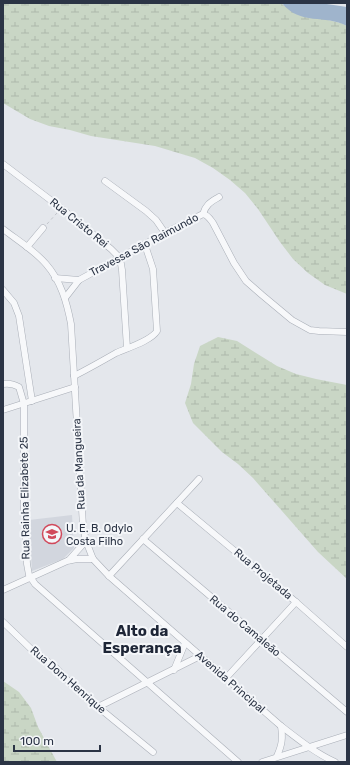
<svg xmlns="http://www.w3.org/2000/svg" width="350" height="765" font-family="Rubik,sans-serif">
<defs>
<pattern id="wetland-marsh" width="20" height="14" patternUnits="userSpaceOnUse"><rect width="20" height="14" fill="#c9d6c5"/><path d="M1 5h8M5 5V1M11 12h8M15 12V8" fill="none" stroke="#adb8ab"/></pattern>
</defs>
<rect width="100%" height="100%" fill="#e4e7ec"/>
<path fill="#d2d6de" d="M 72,515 L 74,548 L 63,559 L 32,571 L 29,520 Z"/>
<g fill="url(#wetland-marsh)">
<path d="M 3,3 L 282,3 L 283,5 L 328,20 L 341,23 L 347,26 L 347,294 L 325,285 L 308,273 L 293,259 L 280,242 L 258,209 L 245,193 L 230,180 L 213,168 L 195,158 L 155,146 L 91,136 L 70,130 L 49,126 L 30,119 L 3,103 Z"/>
<path d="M 218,337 L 237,341 L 277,366 L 296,374 L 316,379 L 347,385 L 347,579 L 318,552 L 253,478 L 238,464 L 222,452 L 193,423 L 185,403 L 191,384 L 194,364 L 200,346 Z"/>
<path d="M 3,681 L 19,692 L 31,708 L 38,727 L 57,762 L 3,762 Z"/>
</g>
<path fill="#9fb4cc" d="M 282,3 L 320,3 L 347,7 L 347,26 C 325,14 300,26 282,3 Z"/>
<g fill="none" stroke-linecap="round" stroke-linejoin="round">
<defs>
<g id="minor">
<path d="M 3,164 L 61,208 L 111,249 L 120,258 L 122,270 L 127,348"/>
<path d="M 105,181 L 146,211 L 156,220 L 165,233"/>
<path d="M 203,214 C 206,204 211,202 219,197"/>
<path d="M 3,229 C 17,240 34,250 46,264 C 61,281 67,303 71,324 L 83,526 L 86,541 L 93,559 L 109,576 L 281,726 C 298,739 315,753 335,762"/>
<path d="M 27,247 L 43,228"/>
<path d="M 55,278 L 79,280"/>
<path d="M 3,290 L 14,303 L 19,316 L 32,401"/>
<path d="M 65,298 L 79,280 L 165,233 L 203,214 C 208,215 210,219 213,223 L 234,263 L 246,281 L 262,295 L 292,320 L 310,330 L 319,331 L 347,332"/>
<path d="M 74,376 C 88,369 102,361 116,353 C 127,348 151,341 157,331 L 153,269 L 145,245"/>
<path d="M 3,384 C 9,383 14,384 19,387 L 24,404 L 24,509 L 27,564 L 29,575 L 35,584 L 238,762"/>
<path d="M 3,410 L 75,387"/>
<path d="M 177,503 L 296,602 L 347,647"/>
<path d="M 143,539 L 347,712"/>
<path d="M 69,560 L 77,551 L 86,541"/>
<path d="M 109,576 L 199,479"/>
<path d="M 3,590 L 67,561 L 77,559 L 93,559"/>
<path d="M 3,622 L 30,648 L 55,667 L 72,685 L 98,707 L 153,752"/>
<path d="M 174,670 L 185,643"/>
<path d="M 226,678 L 296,602"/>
<path d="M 98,707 L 200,656"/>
<path d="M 277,756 C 282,745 283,738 281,726"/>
<path d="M 262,762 L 347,735"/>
</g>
</defs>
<use href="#minor" stroke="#a9aeb7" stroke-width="7"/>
<path stroke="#c2c5cb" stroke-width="1" stroke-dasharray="3 3" stroke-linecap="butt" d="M 47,224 L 57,213"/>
<use href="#minor" stroke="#f7f8fa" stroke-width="6"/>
</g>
<defs>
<symbol id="school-ring" viewBox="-11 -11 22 22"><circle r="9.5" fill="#f4f6f9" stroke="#d1495b" stroke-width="1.5"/><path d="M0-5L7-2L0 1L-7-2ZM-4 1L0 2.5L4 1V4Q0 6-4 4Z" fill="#d1495b"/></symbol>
</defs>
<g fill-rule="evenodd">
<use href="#school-ring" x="41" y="523" width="22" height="22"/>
</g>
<g text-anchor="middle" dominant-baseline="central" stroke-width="4" stroke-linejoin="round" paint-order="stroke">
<g font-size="11" fill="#2b3445" stroke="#f4f6f9">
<text transform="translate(79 223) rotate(39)">Rua Cristo Rei</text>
<text transform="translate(144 245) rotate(-28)">Travessa São Raimundo</text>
<text transform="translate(79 464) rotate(-93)">Rua da Mangueira</text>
<text transform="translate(25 498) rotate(-91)">Rua Rainha Elizabete 25</text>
<text transform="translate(263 574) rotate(40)">Rua Projetada</text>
<text transform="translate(245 626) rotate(40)">Rua do Camaleão</text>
<text transform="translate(68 680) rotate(41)">Rua Dom Henrique</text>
<text transform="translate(230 682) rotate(41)">Avenida Principal</text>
</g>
<g font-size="11" fill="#2b3445" stroke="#f4f6f9" text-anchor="start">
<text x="66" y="528">U. E. B. Odylo<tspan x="66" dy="13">Costa Filho</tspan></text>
</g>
<g font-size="15" font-weight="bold" fill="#1d2536" stroke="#f4f6f9">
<text x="142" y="631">Alto da<tspan x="142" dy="17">Esperança</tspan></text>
</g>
</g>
<rect width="350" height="765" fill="none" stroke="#2b3445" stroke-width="8"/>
<path d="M14 745v6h86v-6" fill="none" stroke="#2b3445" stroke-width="2"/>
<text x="20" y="745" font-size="12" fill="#2b3445" stroke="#f4f6f9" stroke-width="3" paint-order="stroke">100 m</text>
</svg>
